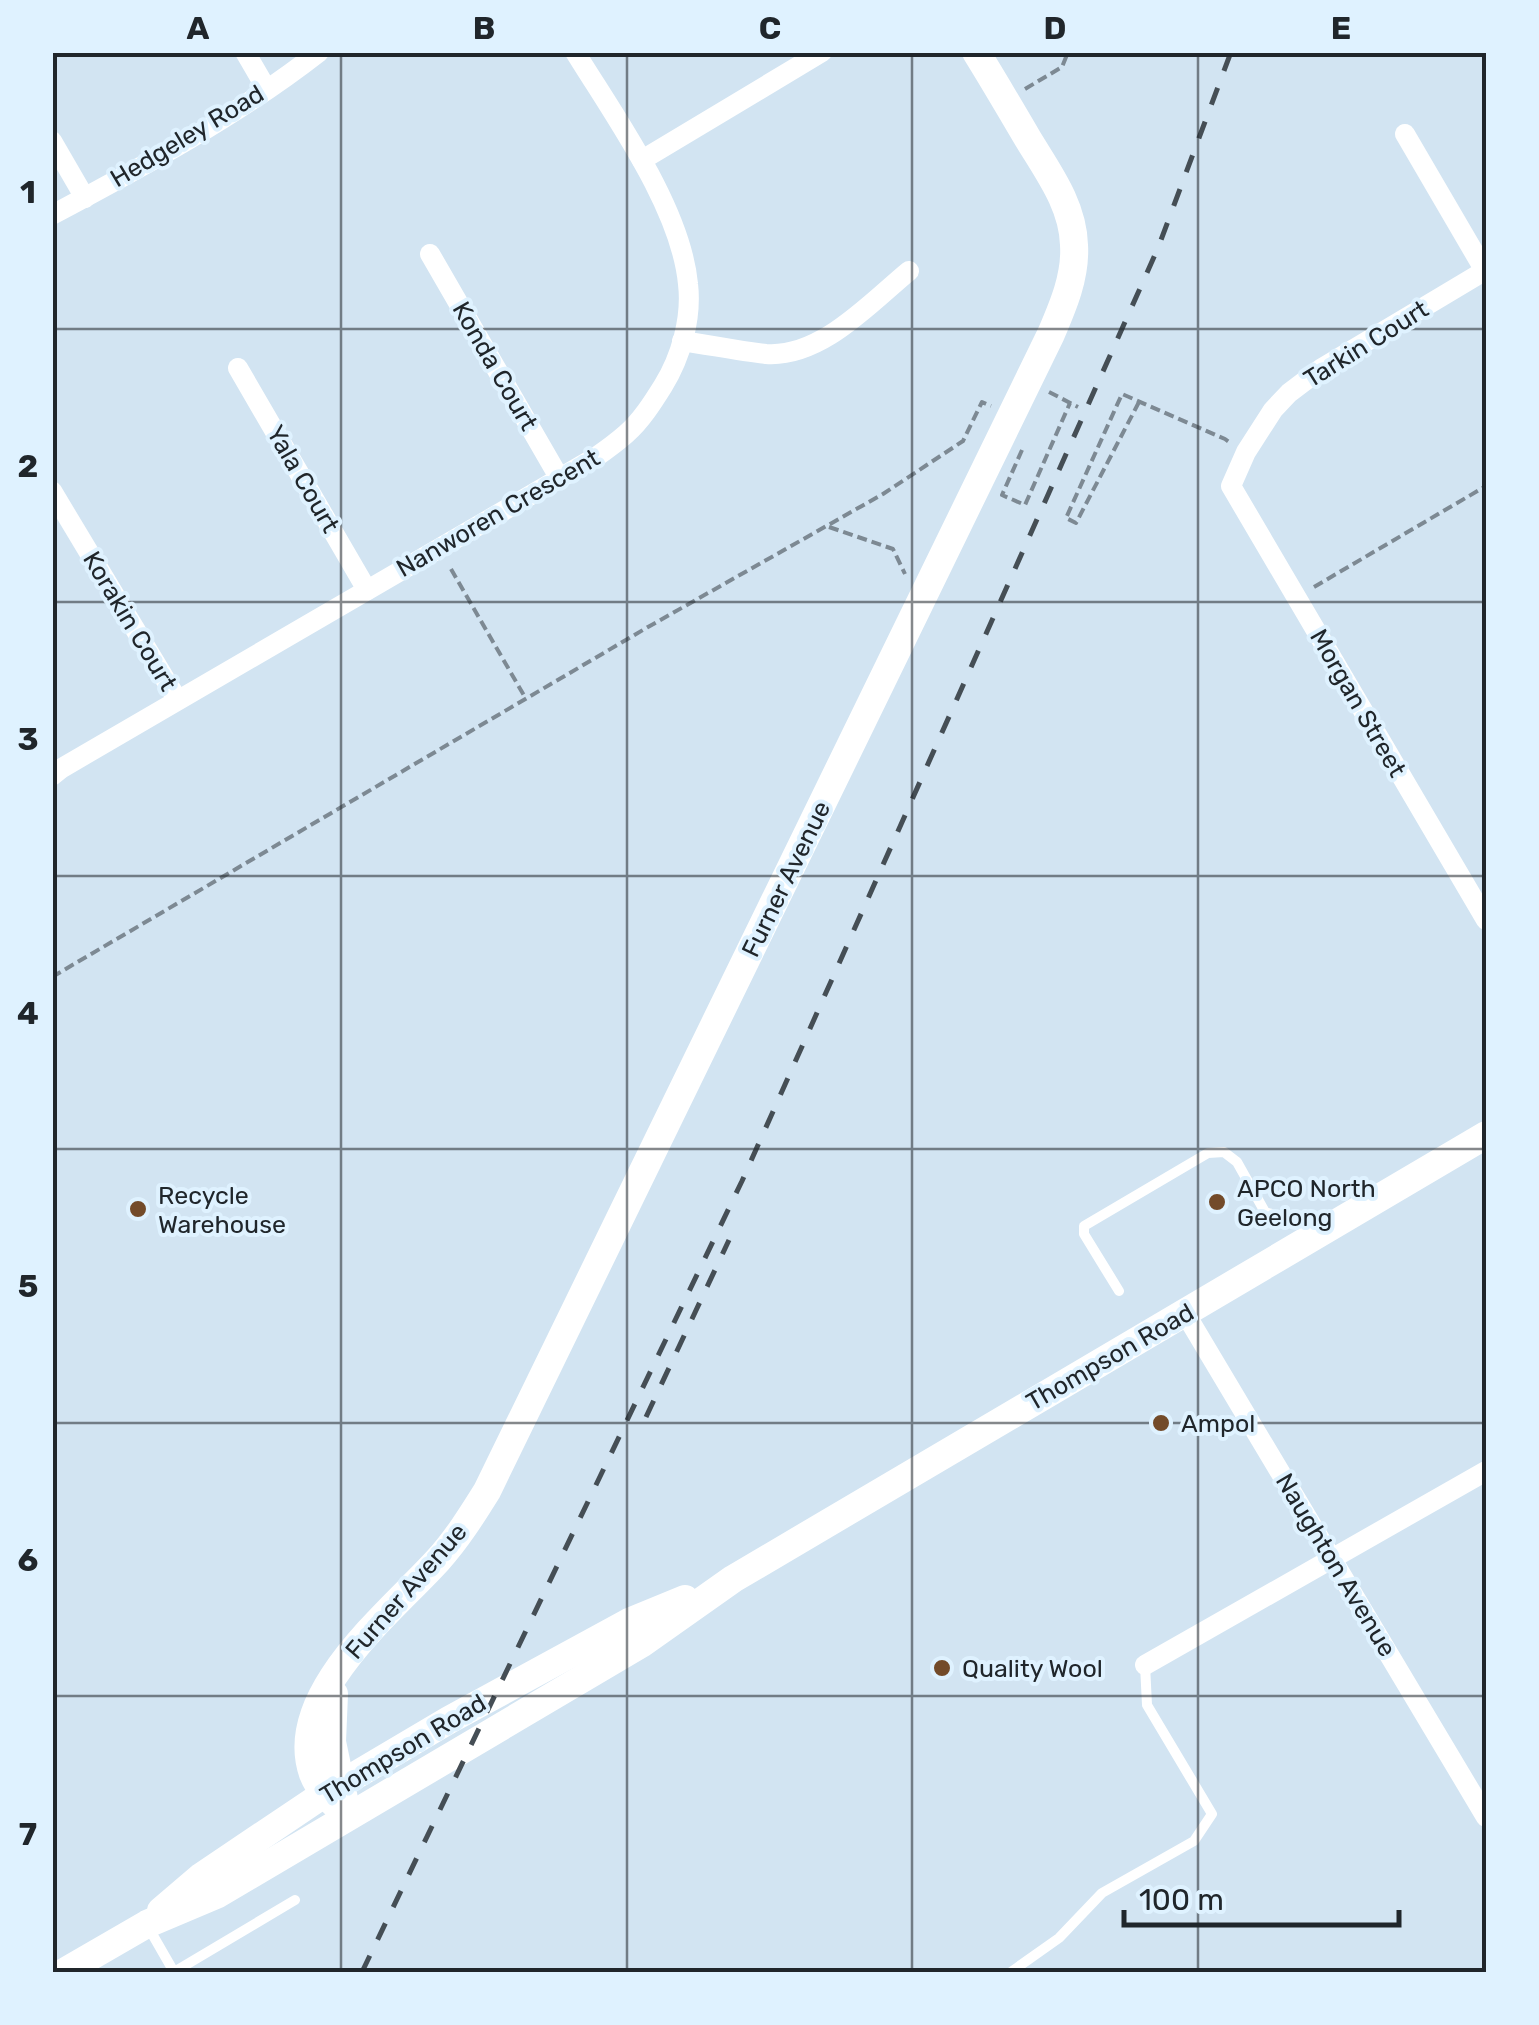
<svg xmlns="http://www.w3.org/2000/svg" width="1539" height="2025" font-family="Rubik,sans-serif">
<rect width="100%" height="100%" fill="#d2e4f2"/>
<g fill="none" stroke-linecap="round" stroke-linejoin="round">
<g stroke="#7d8993" stroke-width="4" stroke-dasharray="10 5" stroke-linecap="butt">
<path d="M 1025,89 L 1062,67 L 1068,52"/>
<path d="M 1049,392 L 1078,407"/>
<path d="M 1139,402 L 1076,523 L 1066,518 L 1122,394 L 1225,439 L 1229,442"/>
<path d="M 1022,450 L 1002,495 L 1025,505 L 1070,403"/>
<path d="M 829,527 L 893,549 L 905,574"/>
<path d="M 451,569 L 526,699"/>
<path d="M 1314,587 L 1486,486"/>
<path d="M 52,977 L 648,627 L 883,494 L 963,441 L 982,402 L 991,406"/>
</g>
<g stroke="#fff" stroke-width="10">
<path d="M 1119,1291 L 1084,1234 L 1084,1226 L 1208,1153 L 1224,1152 L 1237,1162 L 1265,1212 L 1288,1219"/>
<path d="M 147,1925 L 174,1972 L 295,1900"/>
<path d="M 1011,1972 L 1059,1938 L 1102,1893 L 1194,1841 L 1212,1814 L 1147,1705 L 1145,1665"/>
</g>
<g stroke="#fff" stroke-width="20">
<path d="M 245,52 L 266,88"/>
<path d="M 1405,134 L 1485,271"/>
<path d="M 52,141 L 85,198"/>
<path d="M 642,160 L 822,52"/>
<path d="M 52,215 C 144,166 237,116 319,52"/>
<path d="M 430,254 L 560,479"/>
<path d="M 1486,270 L 1322,368 L 1289,393 L 1273,410 L 1246,452 L 1231,486 L 1486,920"/>
<path d="M 682,341 C 710,345 738,351 766,354 C 821,358 870,303 909,271"/>
<path d="M 238,368 L 367,590"/>
<path d="M 52,491 L 177,699"/>
<path d="M 52,776 L 62,768 L 596,457 C 606,450 617,442 626,434 C 641,421 653,402 663,386 C 681,357 692,318 688,284 C 681,208 615,117 575,52"/>
<path d="M 1185,1313 L 1486,1817"/>
<path d="M 1145,1665 L 1486,1471"/>
</g>
<g stroke="#fff" stroke-width="28">
<path d="M 334,1694 L 332,1742 L 344,1799"/>
<path d="M 347,1816 C 334,1803 320,1792 313,1774 C 285,1695 392,1611 438,1560 C 457,1539 472,1515 487,1491 L 1051,334 C 1063,306 1076,276 1074,245 C 1073,205 1048,172 1028,139 C 1011,110 994,81 976,52"/>
<path d="M 161,1911 L 202,1876 L 324,1794 L 449,1720 L 629,1622 L 685,1599"/>
<path d="M 64,1972 L 147,1924 L 218,1894 L 641,1644 L 733,1579 L 1486,1135"/>
</g>
<g stroke="#454e55" stroke-width="5" stroke-dasharray="18 18" stroke-linecap="butt">
<path d="M 646,1417 L 729,1240"/>
<path d="M 362,1972 L 742,1181 L 1158,248 L 1231,52"/>
</g>
</g>
<path fill="none" stroke="#20262b" stroke-width="2.5" stroke-opacity="0.55" d="M 341,52 L 341,1972M 627,52 L 627,1972M 912,52 L 912,1972M 1198,52 L 1198,1972M 52,329 L 1486,329M 52,602 L 1486,602M 52,876 L 1486,876M 52,1149 L 1486,1149M 52,1423 L 1486,1423M 52,1696 L 1486,1696"/>
<g fill="#734b2a" stroke="#dff2ff" stroke-width="4">
<circle cx="1217" cy="1202" r="10"/>
<circle cx="138" cy="1209" r="10"/>
<circle cx="1161" cy="1423" r="10"/>
<circle cx="942" cy="1668" r="10"/>
</g>
<g text-anchor="middle" dominant-baseline="central" stroke-width="8" stroke-linejoin="round" paint-order="stroke">
<g font-size="25" fill="#20262b" stroke="#dff2ff">
<text transform="translate(187 136) rotate(-31)">Hedgeley Road</text>
<text transform="translate(1366 344) rotate(-32)">Tarkin Court</text>
<text transform="translate(495 366) rotate(60)">Konda Court</text>
<text transform="translate(303 479) rotate(60)">Yala Court</text>
<text transform="translate(498 513) rotate(-30)">Nanworen Crescent</text>
<text transform="translate(130 621) rotate(59)">Korakin Court</text>
<text transform="translate(1358 703) rotate(60)">Morgan Street</text>
<text transform="translate(786 879) rotate(-64)">Furner Avenue</text>
<text transform="translate(1110 1357) rotate(-30)">Thompson Road</text>
<text transform="translate(1336 1565) rotate(59)">Naughton Avenue</text>
<text transform="translate(406 1591) rotate(-49)">Furner Avenue</text>
<text transform="translate(403 1749) rotate(-31)">Thompson Road</text>
</g>
<g font-size="25" fill="#20262b" stroke="#dff2ff" text-anchor="start">
<text x="1237" y="1188">APCO North<tspan x="1237" dy="29">Geelong</tspan></text>
<text x="158" y="1195">Recycle<tspan x="158" dy="29">Warehouse</tspan></text>
<text x="1181" y="1423">Ampol</text>
<text x="962" y="1668">Quality Wool</text>
</g>
</g>
<rect width="1539" height="2025" fill="none" stroke="#dff2ff" stroke-width="110"/>
<path d="M1124 1910v15h275v-15" fill="none" stroke="#20262b" stroke-width="5"/>
<text x="1139" y="1910" font-size="30" fill="#20262b" stroke="#dff2ff" stroke-width="8" paint-order="stroke">100 m</text>
<rect x="55" y="55" width="1429" height="1915" fill="none" stroke="#20262b" stroke-width="4"/>
<g font-size="32" text-anchor="middle" font-weight="bold" fill="#20262b">
<text x="198" y="39">A</text>
<text x="484" y="39">B</text>
<text x="770" y="39">C</text>
<text x="1055" y="39">D</text>
<text x="1341" y="39">E</text>
<text x="28" y="203">1</text>
<text x="28" y="477">2</text>
<text x="28" y="750">3</text>
<text x="28" y="1024">4</text>
<text x="28" y="1297">5</text>
<text x="28" y="1571">6</text>
<text x="28" y="1845">7</text>
</g>
</svg>
